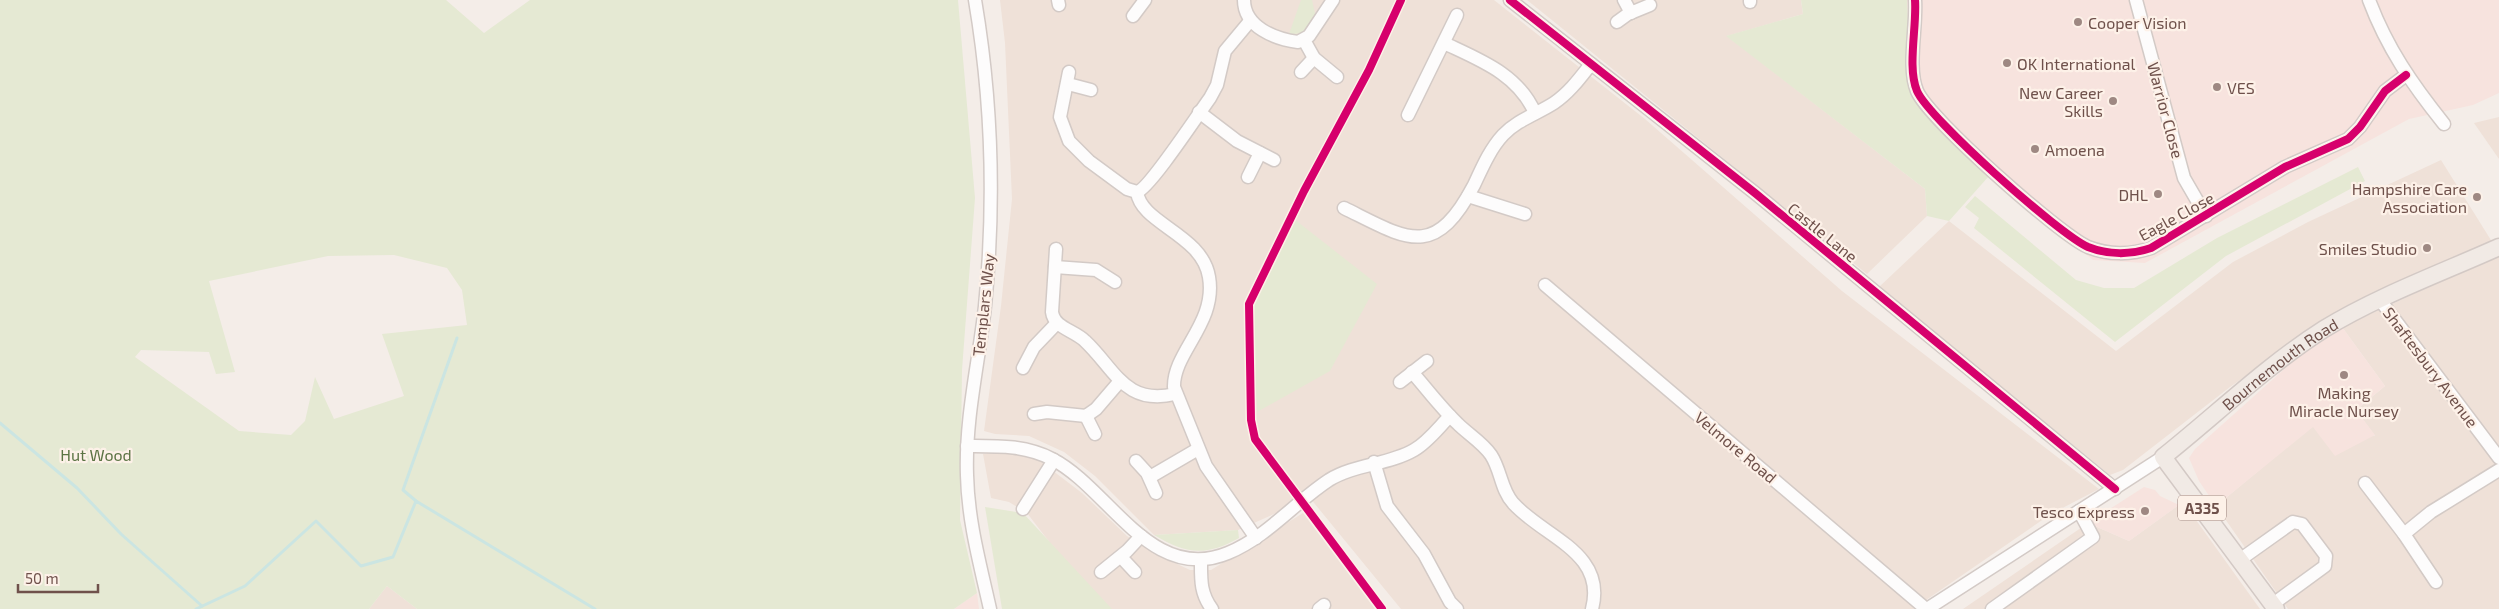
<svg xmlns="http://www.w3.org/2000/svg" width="2499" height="609" font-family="'Exo 2',sans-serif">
<rect width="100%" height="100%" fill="#f4ede8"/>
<g fill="#efe1d8">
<path d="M 1000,0 L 1494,0 L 1645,119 L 1842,291 L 2099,489 L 2051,514 L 1913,609 L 1401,609 L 1310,498 L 1238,530 L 1154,535 L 1095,476 L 1064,452 L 1029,436 L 995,434 L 984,431 L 1001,306 L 1012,199 L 1005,43 Z"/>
<path d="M 1527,0 L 1801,0 L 1803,14 L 1727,36 L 1925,189 L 1927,216 L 1867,274 Z"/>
<path d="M 2499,117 L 2499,159 L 2474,123 Z"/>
<path d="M 2441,160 L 2494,245 L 2338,312 L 2230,387 L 2123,470 L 2110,475 L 1879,287 L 1949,221 L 2116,351 L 2233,262 L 2308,222 Z"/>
<path d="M 2499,255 L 2499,609 L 2288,609 L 2216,506 L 2313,426 L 2375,436 L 2356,410 L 2385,386 L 2342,327 Z"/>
<path d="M 1008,452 L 1040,461 L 1082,493 L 1127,536 L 1156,554 L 1190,570 L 1211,570 L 1303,513 L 1375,609 L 1107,609 L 1084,587 L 1027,513 L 1009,502 L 991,498 L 983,454 Z"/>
<path d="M 2183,502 L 2260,609 L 1963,609 L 2088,523 L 2129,541 Z"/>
<path d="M 387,586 L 417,609 L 369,609 Z"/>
</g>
<g fill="#f7e3de">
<path d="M 1907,0 L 2499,0 L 2499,93 L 2473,105 L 2409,119 L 2145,263 L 2093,260 L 1989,176 L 1923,110 L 1909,52 Z"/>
<path d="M 2342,327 L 2385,386 L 2356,410 L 2375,435 L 2335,456 L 2313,427 L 2216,506 L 2199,481 L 2189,458 L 2195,449 L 2309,347 Z"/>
<path d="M 2144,487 L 2155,490 L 2160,496 L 2179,505 L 2129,541 L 2088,523 Z"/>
<path d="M 977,593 L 979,609 L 954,609 Z"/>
</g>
<g fill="#e5e9d3" fill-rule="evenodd">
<path d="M 0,0 L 446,0 L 484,33 L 530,0 L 958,0 L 975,198 L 962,370 L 960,520 L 977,593 L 954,609 L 417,609 L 387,586 L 369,609 L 0,609 ZM 394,255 L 447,268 L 462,290 L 467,325 L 382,334 L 404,396 L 334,419 L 315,377 L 305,421 L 291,435 L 239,431 L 135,357 L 141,350 L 209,352 L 216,374 L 235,372 L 209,281 L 328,256 Z"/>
<path d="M 1301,0 L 1312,0 L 1316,18 C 1307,29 1304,35 1289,34 Z"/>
<path d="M 1801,0 L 1907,0 L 1911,85 L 1989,176 L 1949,221 L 1927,216 L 1925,189 L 1726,36 L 1803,14 Z"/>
<path d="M 2358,167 L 2365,181 L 2226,256 L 2115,342 L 1974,228 L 1979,218 L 1965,207 L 1975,196 L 2076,280 L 2104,288 L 2134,288 L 2217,238 Z"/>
<path d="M 1294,219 L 1377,284 L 1330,371 L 1257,412 L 1252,304 Z"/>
<path d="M 985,507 L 1023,513 L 1112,609 L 1002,609 Z"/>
<path d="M 1238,530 L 1239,538 C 1205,557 1186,554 1154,535 Z"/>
</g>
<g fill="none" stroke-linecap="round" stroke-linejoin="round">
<g stroke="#cbe5e2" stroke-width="3">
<path d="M 0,423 L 77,488 L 121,534 L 202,606"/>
<path d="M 416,501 L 403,490 L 457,338"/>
<path d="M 196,609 L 245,586 L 316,521 L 361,566 L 393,557 L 416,501 L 595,609"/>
</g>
<defs>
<g id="minor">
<path d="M 975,0 C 992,100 995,204 985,306 C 979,362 965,418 967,475 C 968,521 980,564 990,609"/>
<path d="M 1058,0 L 1059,5"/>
<path d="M 1244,0 C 1244,27 1275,39 1298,42 L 1309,36 L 1333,0"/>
<path d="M 1510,0 L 1755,193 L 2115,489"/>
<path d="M 1624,0 L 1631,13"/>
<path d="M 1750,0 L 1750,2"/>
<path d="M 1915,0 C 1917,27 1907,67 1917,91 C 1929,119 2059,234 2088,247 C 2108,255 2131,255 2151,248 L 2285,167 L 2348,139 L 2360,127 L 2385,91 L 2406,75"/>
<path d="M 2136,0 L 2184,178 L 2206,216"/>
<path d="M 2369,0 C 2387,48 2412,84 2444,124"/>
<path d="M 1133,16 L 1145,0"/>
<path d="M 1617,22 L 1628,14 L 1650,5"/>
<path d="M 1304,40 L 1314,58 L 1337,77"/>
<path d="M 1444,43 C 1480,60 1518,74 1535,113"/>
<path d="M 1069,72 L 1060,117 L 1069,141 L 1089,161 L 1127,189 L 1137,192"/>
<path d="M 1301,72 L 1314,58"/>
<path d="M 1068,84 L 1091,90"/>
<path d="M 1199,112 L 1237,141 L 1274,160"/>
<path d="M 1408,115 L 1457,15"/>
<path d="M 1248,177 L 1260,153"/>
<path d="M 1137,192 C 1141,224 1202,234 1209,277 C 1217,323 1173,352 1174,387 L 1206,466 L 1256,538"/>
<path d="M 1137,192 C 1149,189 1199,113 1210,98 L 1217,85 L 1225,51 L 1250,21"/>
<path d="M 1468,196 L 1525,214"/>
<path d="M 1344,208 C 1407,239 1434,261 1474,185 C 1482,168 1490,149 1503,135 C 1517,120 1537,114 1554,103 C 1569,93 1580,78 1591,64"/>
<path d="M 1056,249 L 1052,312 C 1054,328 1074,330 1085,341 C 1115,369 1125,406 1175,394"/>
<path d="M 1055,267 L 1096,270 L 1115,282"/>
<path d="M 1545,285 L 1926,609"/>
<path d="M 2380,300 L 2499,458"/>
<path d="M 1023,368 L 1034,347 L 1057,323"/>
<path d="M 1412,372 C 1427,389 1441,408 1458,424 C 1468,434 1483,443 1491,455 C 1501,470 1501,490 1513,503 C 1543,537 1607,552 1592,609"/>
<path d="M 1400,382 L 1427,361"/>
<path d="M 1034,414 L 1047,412 L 1086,416 L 1096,409 L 1120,381"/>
<path d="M 1086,416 L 1095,434"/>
<path d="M 967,446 C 997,446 1025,445 1052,459 C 1109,488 1151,585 1228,553 C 1267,537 1294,503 1329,480 C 1355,464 1388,465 1414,450 C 1428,442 1439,427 1450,416"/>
<path d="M 1136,461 L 1147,473 L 1156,493"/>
<path d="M 1374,462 L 1387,506 L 1424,554 L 1450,602 L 1457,609"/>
<path d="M 1150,477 L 1198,449"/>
<path d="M 2365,483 L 2404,534 L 2431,512 L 2499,470"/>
<path d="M 1023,509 L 1054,460"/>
<path d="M 2404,534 L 2436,582"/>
<path d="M 1121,557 L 1135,572"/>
<path d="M 2241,559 L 2293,522 L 2302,524 L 2326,556 L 2325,566 L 2273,604"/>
<path d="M 1201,560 C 1201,579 1200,593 1212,609"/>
<path d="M 1101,572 L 1127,551 L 1141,536"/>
<path d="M 1319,609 L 1324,605"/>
<path d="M 1927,609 L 2163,457"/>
<path d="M 1992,609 L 2093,537 L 2079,511"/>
</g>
<g id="major">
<path id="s1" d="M 2276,609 L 2163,457 C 2217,414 2266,366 2324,329 C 2378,296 2441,273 2499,247"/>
</g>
</defs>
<use href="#minor" stroke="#d3cac6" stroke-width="15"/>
<use href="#major" stroke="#d3c9c5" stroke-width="19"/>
<use href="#minor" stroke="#fdfcfc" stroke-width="12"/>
<use href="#major" stroke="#f1eae5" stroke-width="16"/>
<defs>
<g id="cycleway">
<path d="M 1510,0 L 1755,193 L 2115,489"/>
<path d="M 1915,0 C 1917,27 1907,67 1917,91 C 1929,119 2059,234 2088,247 C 2108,255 2131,255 2151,248 L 2285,167 L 2348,139 L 2360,127 L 2385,91 L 2406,75"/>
<path d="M 1382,609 L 1255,439 L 1251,420 L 1249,304 L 1304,191 L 1369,70 L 1401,0"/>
</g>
</defs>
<use href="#cycleway" stroke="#fdf1e8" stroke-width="11"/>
<use href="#cycleway" stroke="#d6006c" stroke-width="8"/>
</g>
<g fill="#9e8882" stroke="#fdf1e8" stroke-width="2">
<circle cx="2078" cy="22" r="5"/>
<circle cx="2007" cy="63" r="5"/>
<circle cx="2217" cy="87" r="5"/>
<circle cx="2113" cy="101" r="5"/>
<circle cx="2035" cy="149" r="5"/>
<circle cx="2158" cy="194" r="5"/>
<circle cx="2477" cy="197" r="5"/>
<circle cx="2427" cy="248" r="5"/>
<circle cx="2344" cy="375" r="5"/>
<circle cx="2145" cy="511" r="5"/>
</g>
<g text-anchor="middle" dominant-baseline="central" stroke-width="4.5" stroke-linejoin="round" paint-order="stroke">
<rect fill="#fdf1e8" stroke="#9a817a" stroke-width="1" x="2178" y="495.5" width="48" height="25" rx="4"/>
<g font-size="15" font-weight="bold" fill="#6f514b">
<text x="2202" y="508">A335</text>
</g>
<g font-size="16" fill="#6f514b" stroke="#fdf1e8" text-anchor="end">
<text x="2088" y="22" text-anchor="start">Cooper Vision</text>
<text x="2017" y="63" text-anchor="start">OK International</text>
<text x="2227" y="87" text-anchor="start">VES</text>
<text x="2103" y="92">New Career<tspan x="2103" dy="18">Skills</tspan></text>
<text x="2045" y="149" text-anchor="start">Amoena</text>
<text x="2467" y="188">Hampshire Care<tspan x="2467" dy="18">Association</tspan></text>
<text x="2148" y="194">DHL</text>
<text x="2417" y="248">Smiles Studio</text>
<text x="2344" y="392" text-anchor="middle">Making<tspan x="2344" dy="18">Miracle Nursey</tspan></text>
<text x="2135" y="511">Tesco Express</text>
</g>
<g font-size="16" fill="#6f514b" stroke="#fdf1e8">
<text transform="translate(2166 110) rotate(75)">Warrior Close</text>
<text transform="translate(2176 216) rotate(-29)">Eagle Close</text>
<text transform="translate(1823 232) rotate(39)">Castle Lane</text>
<text transform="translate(983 305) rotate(-84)">Templars Way</text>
<text stroke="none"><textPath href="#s1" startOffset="339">Bournemouth Road</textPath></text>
<text transform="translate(2431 367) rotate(53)">Shaftesbury Avenue</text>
<text transform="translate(1736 447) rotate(40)">Velmore Road</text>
</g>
<g font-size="16" fill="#5c7444" stroke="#fdf1e8">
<text x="96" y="454">Hut Wood</text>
</g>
</g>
<path d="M18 584v8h80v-8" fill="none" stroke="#6f514b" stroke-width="2.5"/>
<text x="25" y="584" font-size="15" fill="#6f514b" stroke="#fdf1e8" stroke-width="4" paint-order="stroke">50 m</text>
</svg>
